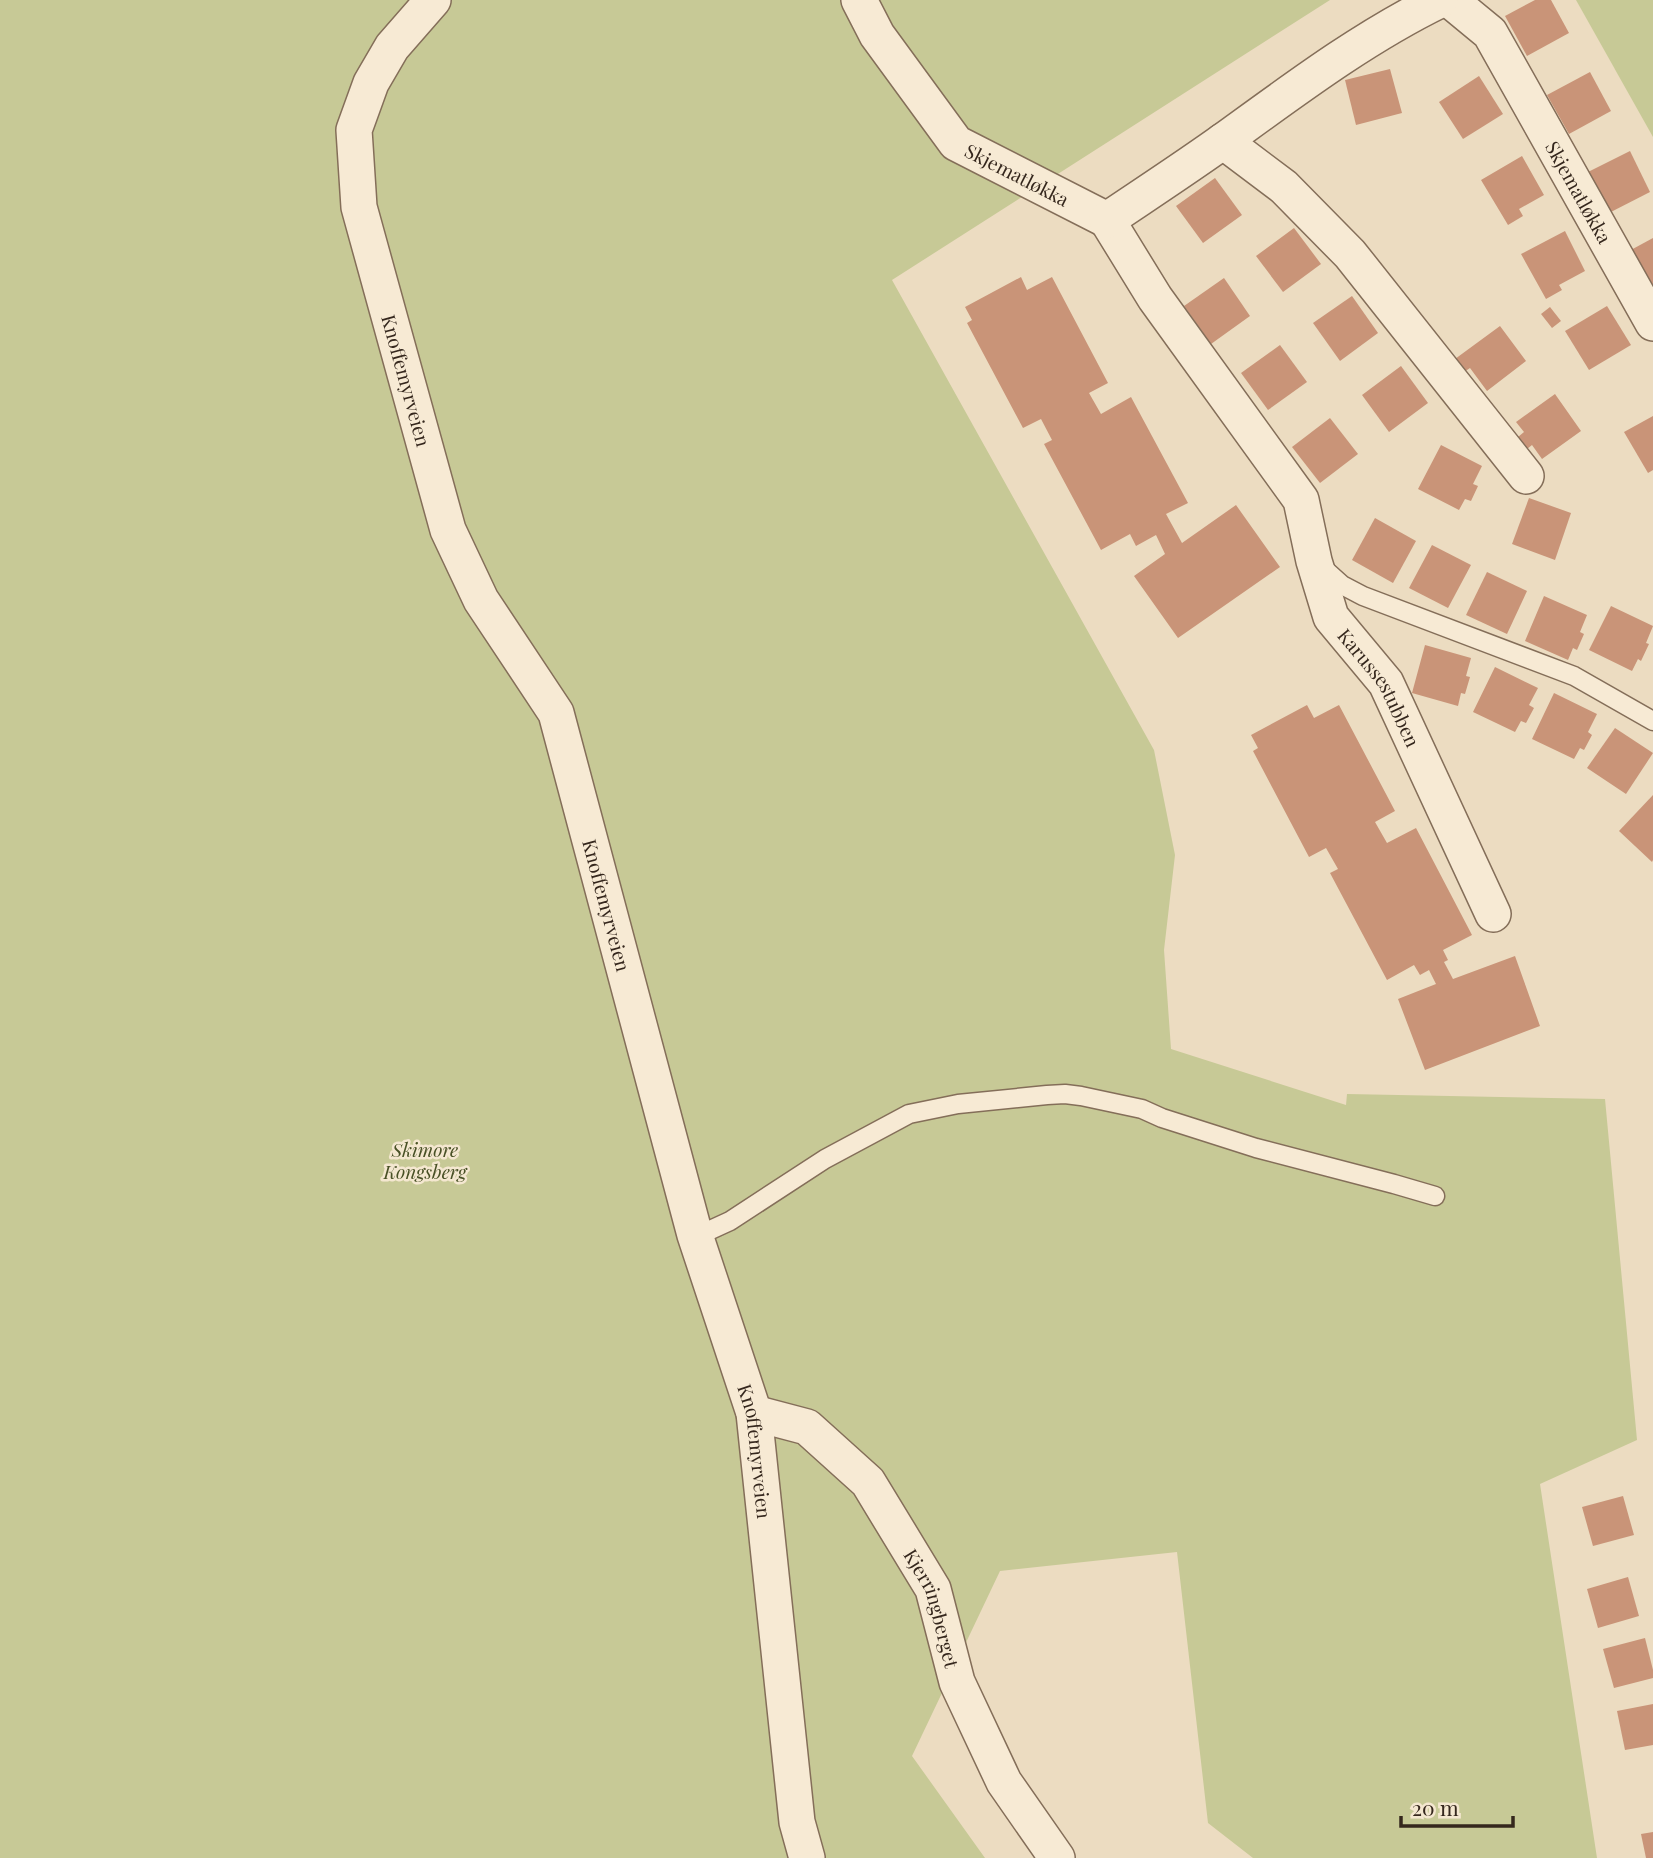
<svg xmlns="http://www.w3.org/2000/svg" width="1653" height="1858" font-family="'Playfair Display',serif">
<rect width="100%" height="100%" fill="#ecdcc1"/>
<g fill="#c7c996">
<path d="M 0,0 L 1330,0 L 892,280 L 1154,750 L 1175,855 L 1164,950 L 1171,1049 L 1346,1105 L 1347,1094 L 1605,1099 L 1637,1440 L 1540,1484 L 1597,1858 L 1253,1858 L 1208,1823 L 1177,1552 L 1000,1571 L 912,1756 L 985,1858 L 0,1858 Z"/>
<path d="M 1576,0 L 1653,0 L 1653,137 Z"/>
</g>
<g fill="#c99478">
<path d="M 1535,0 L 1551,0 L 1569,33 L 1527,56 L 1505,16 Z"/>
<path d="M 1390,69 L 1402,113 L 1356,125 L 1345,80 Z"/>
<path d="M 1590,72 L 1611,111 L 1569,134 L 1547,95 Z"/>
<path d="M 1479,76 L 1503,114 L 1463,139 L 1439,102 Z"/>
<path d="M 1630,151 L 1650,192 L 1607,214 L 1586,173 Z"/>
<path d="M 1522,156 L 1544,195 L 1519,209 L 1523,216 L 1508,225 L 1481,180 Z"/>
<path d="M 1215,178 L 1242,215 L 1203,243 L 1176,206 Z"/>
<path d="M 1294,228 L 1321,264 L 1283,292 L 1256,256 Z"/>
<path d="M 1565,231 L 1585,271 L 1559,285 L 1562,290 L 1546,299 L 1521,254 Z"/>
<path d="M 1653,238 L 1653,294 L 1629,251 Z"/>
<path d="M 1021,277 L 1027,290 L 1052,277 L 1108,383 L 1089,393 L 1101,414 L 1131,397 L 1188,503 L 1166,514 L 1182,543 L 1236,505 L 1280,567 L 1178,638 L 1134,576 L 1165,554 L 1156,535 L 1136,546 L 1130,534 L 1101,550 L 1044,444 L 1052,440 L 1041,419 L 1023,428 L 967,323 L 972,320 L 965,307 Z"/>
<path d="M 1224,278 L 1250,316 L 1211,344 L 1184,306 Z"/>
<path d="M 1352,296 L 1378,333 L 1340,361 L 1313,323 Z"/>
<path d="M 1607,306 L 1631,345 L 1589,370 L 1565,331 Z"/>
<path d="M 1550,307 L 1561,321 L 1552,328 L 1541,314 Z"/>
<path d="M 1500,326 L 1526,361 L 1487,391 L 1470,368 L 1464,372 L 1455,359 Z"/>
<path d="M 1280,345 L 1307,382 L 1268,410 L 1241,373 Z"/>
<path d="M 1401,366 L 1428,403 L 1389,432 L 1362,395 Z"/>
<path d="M 1555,394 L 1581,431 L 1542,459 L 1532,445 L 1527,449 L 1518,437 L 1524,432 L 1516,422 Z"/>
<path d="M 1653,416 L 1653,470 L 1648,473 L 1624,432 Z"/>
<path d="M 1330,418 L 1358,454 L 1320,483 L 1292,447 Z"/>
<path d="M 1441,445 L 1482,466 L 1473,484 L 1478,486 L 1471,501 L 1465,499 L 1459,510 L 1418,489 Z"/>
<path d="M 1529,498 L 1571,513 L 1555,560 L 1512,544 Z"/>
<path d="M 1375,518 L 1416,541 L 1393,583 L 1352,560 Z"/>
<path d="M 1432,545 L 1471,565 L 1448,608 L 1409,588 Z"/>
<path d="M 1487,572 L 1527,591 L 1507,634 L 1466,615 Z"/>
<path d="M 1544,596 L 1587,615 L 1580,632 L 1584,634 L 1577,650 L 1573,648 L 1568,660 L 1525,641 Z"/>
<path d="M 1611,606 L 1653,626 L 1646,643 L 1649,644 L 1641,661 L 1638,659 L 1632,671 L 1589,650 Z"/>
<path d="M 1425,645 L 1471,658 L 1466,676 L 1470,677 L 1465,694 L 1461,693 L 1458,706 L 1412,693 Z"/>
<path d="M 1495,667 L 1538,688 L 1529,705 L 1534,708 L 1526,723 L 1521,721 L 1515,732 L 1473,712 Z"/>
<path d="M 1554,693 L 1597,714 L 1588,732 L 1592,735 L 1584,750 L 1580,748 L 1574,759 L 1532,739 Z"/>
<path d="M 1307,705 L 1314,718 L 1339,705 L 1395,811 L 1375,822 L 1387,843 L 1416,828 L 1472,935 L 1443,950 L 1448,960 L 1444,962 L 1453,979 L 1515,956 L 1540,1026 L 1425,1070 L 1398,999 L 1436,984 L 1429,970 L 1420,975 L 1414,965 L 1387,980 L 1330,873 L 1338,869 L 1326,848 L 1309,857 L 1253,751 L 1258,748 L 1251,735 Z"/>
<path d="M 1615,728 L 1653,753 L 1626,794 L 1587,768 Z"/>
<path d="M 1653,795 L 1653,860 L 1652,862 L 1619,831 Z"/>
<path d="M 1623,1496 L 1634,1535 L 1593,1546 L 1582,1507 Z"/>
<path d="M 1628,1577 L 1639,1616 L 1598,1628 L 1587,1589 Z"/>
<path d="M 1645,1638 L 1653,1670 L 1653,1678 L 1614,1688 L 1603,1649 Z"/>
<path d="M 1653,1704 L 1653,1745 L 1625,1750 L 1617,1711 Z"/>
<path d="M 1653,1832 L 1653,1858 L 1646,1858 L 1641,1834 Z"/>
</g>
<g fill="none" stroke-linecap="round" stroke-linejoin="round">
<defs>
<g id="lane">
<path d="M 1322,567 L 1342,585 L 1363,596 L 1574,676 L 1653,721"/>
<path d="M 695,1235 L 706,1232 L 730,1221 L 825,1159 L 909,1114 L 958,1104 L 1047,1095 L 1065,1094 L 1081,1096 L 1142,1109 L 1162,1118 L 1256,1148 L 1394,1184 L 1435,1196"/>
</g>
<g id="street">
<path id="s1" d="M 433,0 L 392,47 L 371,83 L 354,130 L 359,207 L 448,530 L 481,600 L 556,713 L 695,1235 L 754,1413 L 797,1822 L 807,1858"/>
<path id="s2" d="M 859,0 L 877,35 L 956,143 L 1107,220"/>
<path id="s3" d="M 1450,0 L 1490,33 L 1653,323"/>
<path d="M 1223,141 L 1284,187 L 1350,254 L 1526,476"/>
<path id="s4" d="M 1107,220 L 1155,298 L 1301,500 L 1314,561 L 1331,617 L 1386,683 L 1493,914"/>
<path d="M 1107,220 C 1147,193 1187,167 1226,139 C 1295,89 1364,37 1440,0"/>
<path id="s5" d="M 754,1413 L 807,1427 L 868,1482 L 933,1589 L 957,1682 L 1004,1782 L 1057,1858"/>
</g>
</defs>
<use href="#lane" stroke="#846e59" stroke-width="21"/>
<use href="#street" stroke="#846e59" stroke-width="38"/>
<use href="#lane" stroke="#f7ead4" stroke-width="18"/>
<use href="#street" stroke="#f7ead4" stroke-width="35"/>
</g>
<g text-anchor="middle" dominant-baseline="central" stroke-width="5" stroke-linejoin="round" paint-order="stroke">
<g font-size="19" fill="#35271d" stroke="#f4e7d0">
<text stroke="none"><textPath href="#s2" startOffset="242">Skjematløkka</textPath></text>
<text stroke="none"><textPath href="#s3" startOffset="234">Skjematløkka</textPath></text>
<text stroke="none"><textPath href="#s1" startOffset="411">Knoffemyrveien</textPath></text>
<text stroke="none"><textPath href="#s4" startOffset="548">Karussestubben</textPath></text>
<text stroke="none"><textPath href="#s1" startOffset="978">Knoffemyrveien</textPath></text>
<text stroke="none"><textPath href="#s1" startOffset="1545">Knoffemyrveien</textPath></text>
<text stroke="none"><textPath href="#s5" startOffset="280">Kjerringberget</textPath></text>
</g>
<g font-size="19" font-style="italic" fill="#485025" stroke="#f4e7d0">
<text x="425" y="1149">Skimore<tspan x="425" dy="22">Kongsberg</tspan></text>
</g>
</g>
<path d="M1401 1816v10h112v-10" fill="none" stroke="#35271d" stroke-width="3.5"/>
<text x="1412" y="1816" font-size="21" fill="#35271d" stroke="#f4e7d0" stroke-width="5" paint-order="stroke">20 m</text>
</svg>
